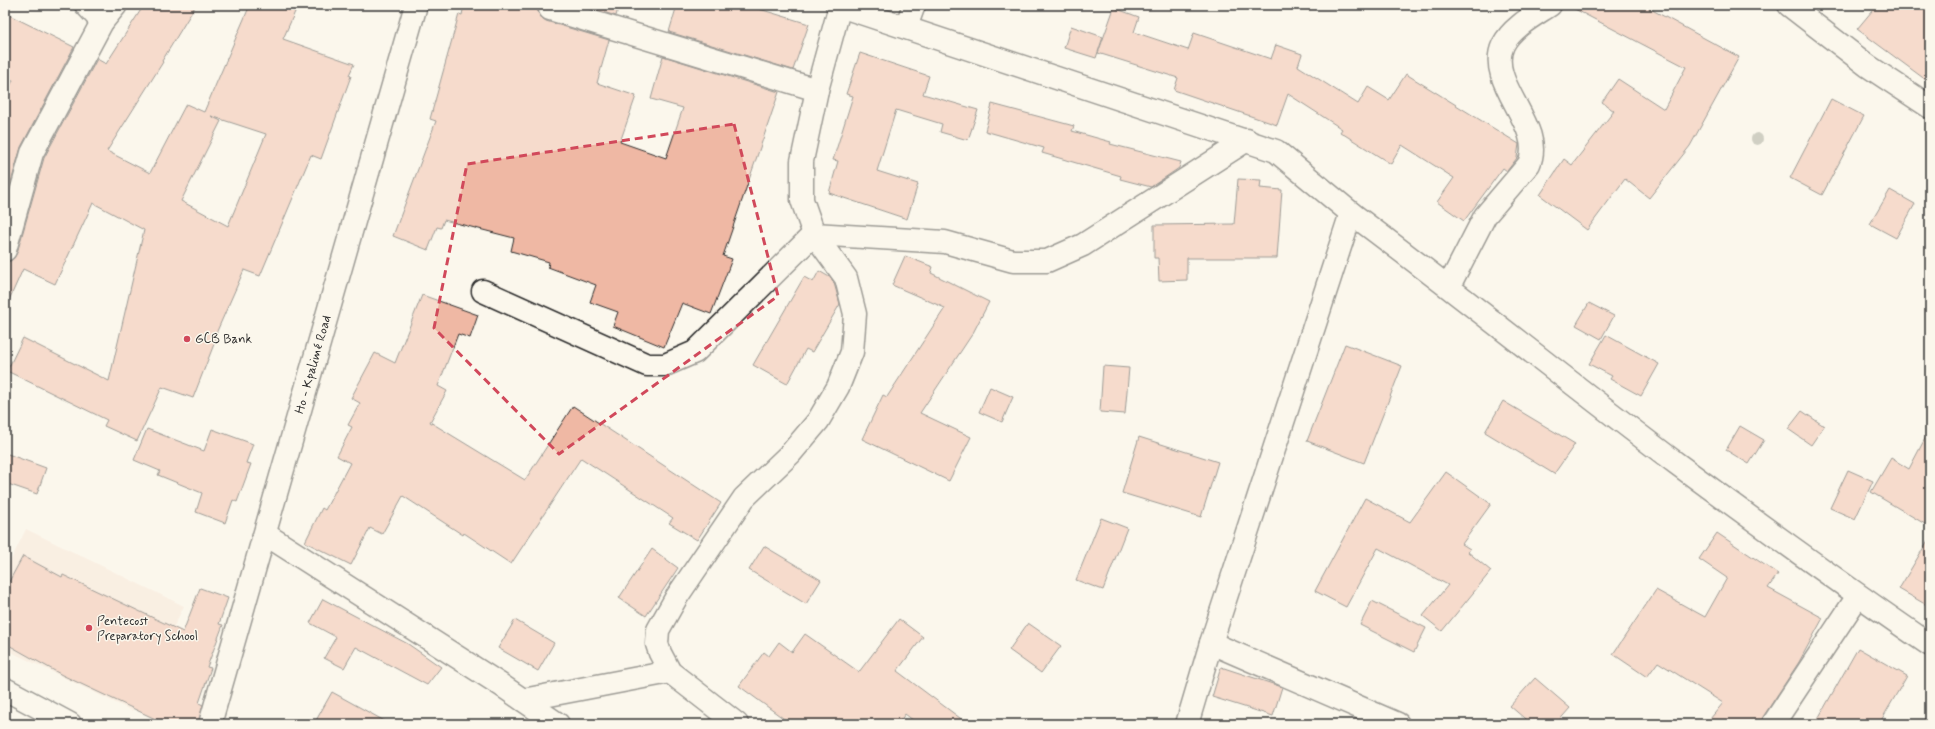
<svg xmlns="http://www.w3.org/2000/svg" width="1935" height="729" font-family="Mynerve,sans-serif">
<rect width="100%" height="100%" fill="#fbf7ec"/>
<filter id="ink" filterUnits="userSpaceOnUse"><feTurbulence type="fractalNoise" baseFrequency=".025" numOctaves="2"/><feDisplacementMap in="SourceGraphic" scale="8" xChannelSelector="R" yChannelSelector="G"/><feConvolveMatrix kernelMatrix="1 2 1 2 8 2 1 2 1" color-interpolation-filters="sRGB"/></filter>
<g filter="url(#ink)">
<path fill="#f7e4d6" d="M 26,529 L 184,606 L 132,711 L 5,649 L 5,572 Z"/>
<g fill="#efb8a4" stroke="#2b2b2b" fill-rule="evenodd">
<path d="M 144,5 L 196,5 L 162,61 L 163,62 L 107,151 L 150,173 L 186,104 L 204,112 L 250,5 L 298,5 L 283,39 L 354,64 L 349,75 L 351,76 L 321,159 L 311,155 L 260,276 L 244,270 L 214,338 L 216,339 L 193,398 L 162,387 L 137,441 L 104,426 L 107,420 L 7,371 L 23,338 L 109,381 L 144,230 L 93,203 L 55,284 L 23,269 L 5,309 L 5,262 L 13,259 L 17,253 L 44,158 L 97,59 L 106,64 ZM 211,116 L 266,134 L 228,226 L 181,201 L 221,121 Z"/>
<path d="M 464,5 L 538,5 L 538,12 L 541,17 L 546,21 L 609,40 L 597,83 L 636,96 L 620,142 L 666,158 L 683,108 L 651,99 L 663,56 L 779,92 L 723,256 L 732,259 L 711,314 L 682,303 L 664,347 L 613,326 L 618,312 L 590,302 L 596,285 L 548,267 L 549,262 L 511,251 L 514,238 L 444,220 L 441,228 L 437,227 L 428,250 L 393,236 L 436,121 L 430,119 L 459,14 L 462,15 Z"/>
<path d="M 580,5 L 619,5 L 616,16 Z"/>
<path d="M 677,5 L 746,5 L 809,24 L 793,70 L 669,32 Z"/>
<path d="M 1567,5 L 1643,5 L 1739,57 L 1690,146 L 1649,198 L 1625,179 L 1587,230 L 1540,195 L 1564,159 L 1572,165 L 1614,111 L 1602,102 L 1618,79 L 1664,109 L 1686,67 Z"/>
<path d="M 1877,5 L 1930,5 L 1930,83 L 1857,29 Z"/>
<path d="M 1114,8 L 1139,17 L 1134,32 L 1188,50 L 1194,33 L 1271,59 L 1276,45 L 1302,54 L 1298,66 L 1358,104 L 1368,87 L 1389,100 L 1406,74 L 1519,144 L 1517,158 L 1507,171 L 1503,168 L 1464,221 L 1437,202 L 1454,178 L 1402,145 L 1391,164 L 1340,132 L 1342,129 L 1288,94 L 1277,125 L 1174,90 L 1178,78 L 1098,53 Z"/>
<path d="M 5,13 L 74,47 L 21,147 L 5,203 L 5,97 L 13,80 L 5,76 Z"/>
<path d="M 1071,26 L 1103,37 L 1096,58 L 1064,48 Z"/>
<path d="M 860,53 L 929,76 L 923,94 L 978,110 L 968,140 L 940,132 L 942,124 L 896,110 L 877,171 L 918,184 L 907,219 L 829,193 L 838,161 L 833,160 L 853,96 L 846,94 Z"/>
<path d="M 1831,99 L 1864,116 L 1822,195 L 1790,178 Z"/>
<path d="M 992,104 L 1074,126 L 1072,131 L 1111,142 L 1110,144 L 1181,162 L 1179,168 L 1151,187 L 1120,179 L 1121,176 L 1042,153 L 1044,148 L 985,131 Z"/>
<path d="M 1238,179 L 1261,180 L 1260,188 L 1282,190 L 1277,258 L 1187,258 L 1187,280 L 1159,281 L 1158,258 L 1154,258 L 1154,225 L 1234,224 Z"/>
<path d="M 1890,190 L 1915,204 L 1896,238 L 1870,224 Z"/>
<path d="M 905,256 L 933,267 L 931,273 L 989,302 L 973,333 L 920,413 L 971,437 L 949,481 L 862,439 L 883,395 L 887,397 L 945,308 L 892,285 Z"/>
<path d="M 819,271 L 831,278 L 834,283 L 840,304 L 812,352 L 806,349 L 787,384 L 753,365 L 804,277 L 813,282 Z"/>
<path d="M 422,295 L 478,315 L 470,338 L 458,334 L 438,386 L 447,391 L 430,422 L 525,480 L 573,406 L 721,503 L 697,540 L 669,523 L 673,518 L 581,458 L 511,564 L 464,533 L 463,535 L 403,496 L 382,534 L 370,528 L 351,565 L 305,542 L 322,508 L 325,510 L 350,463 L 337,456 L 352,427 L 348,425 L 360,403 L 351,398 L 375,353 L 395,363 Z"/>
<path d="M 1589,303 L 1614,316 L 1601,339 L 1576,325 Z"/>
<path d="M 1606,335 L 1659,364 L 1641,396 L 1610,379 L 1612,376 L 1589,364 Z"/>
<path d="M 1345,344 L 1402,366 L 1364,463 L 1307,441 Z"/>
<path d="M 1103,366 L 1129,368 L 1125,414 L 1100,412 Z"/>
<path d="M 990,387 L 1013,397 L 1002,422 L 979,412 Z"/>
<path d="M 1503,401 L 1575,444 L 1554,474 L 1485,432 Z"/>
<path d="M 1802,411 L 1824,426 L 1811,445 L 1788,429 Z"/>
<path d="M 1740,426 L 1764,440 L 1749,464 L 1726,450 Z"/>
<path d="M 147,429 L 204,451 L 212,429 L 253,444 L 246,463 L 251,464 L 237,502 L 233,500 L 225,523 L 196,512 L 202,493 L 158,475 L 160,471 L 134,460 Z"/>
<path d="M 1930,429 L 1930,527 L 1871,492 L 1891,458 L 1909,469 Z"/>
<path d="M 1139,437 L 1218,462 L 1201,517 L 1122,493 Z"/>
<path d="M 5,453 L 46,468 L 37,494 L 5,483 Z"/>
<path d="M 1848,470 L 1873,481 L 1855,519 L 1830,508 Z"/>
<path d="M 1446,472 L 1491,504 L 1462,544 L 1470,549 L 1468,552 L 1491,571 L 1442,631 L 1423,616 L 1448,585 L 1378,548 L 1346,607 L 1315,591 L 1365,498 L 1410,522 Z"/>
<path d="M 1101,518 L 1127,528 L 1103,590 L 1076,580 Z"/>
<path d="M 1717,533 L 1778,574 L 1768,588 L 1823,618 L 1799,662 L 1763,717 L 1761,724 L 1706,724 L 1723,703 L 1658,662 L 1647,677 L 1613,654 L 1656,590 L 1705,617 L 1727,578 L 1699,559 Z"/>
<path d="M 1930,537 L 1930,607 L 1899,589 Z"/>
<path d="M 764,546 L 821,580 L 806,604 L 749,570 Z"/>
<path d="M 652,549 L 678,568 L 646,616 L 619,598 Z"/>
<path d="M 23,556 L 62,577 L 63,575 L 183,632 L 200,588 L 228,598 L 219,624 L 223,625 L 207,667 L 211,668 L 199,703 L 203,705 L 198,724 L 166,724 L 62,675 L 5,643 L 5,589 Z"/>
<path d="M 323,599 L 408,644 L 441,667 L 427,685 L 356,647 L 344,668 L 324,658 L 336,637 L 310,623 Z"/>
<path d="M 1372,601 L 1426,628 L 1414,652 L 1360,625 Z"/>
<path d="M 899,619 L 923,637 L 897,671 L 968,724 L 918,724 L 905,714 L 898,724 L 791,724 L 739,686 L 764,652 L 769,656 L 779,642 L 792,652 L 805,634 L 859,672 Z"/>
<path d="M 515,620 L 554,643 L 538,671 L 498,648 Z"/>
<path d="M 1028,623 L 1061,646 L 1041,673 L 1009,650 Z"/>
<path d="M 1858,648 L 1907,676 L 1879,724 L 1815,724 Z"/>
<path d="M 1221,667 L 1282,687 L 1273,716 L 1212,697 Z"/>
<path d="M 1535,678 L 1570,708 L 1556,724 L 1531,724 L 1510,706 Z"/>
<path d="M 332,692 L 390,724 L 314,724 Z"/>
</g>
<g fill="none" stroke-linecap="round" stroke-linejoin="round">
<defs>
<g id="minor">
<path d="M 86,5 L 102,22"/>
<path d="M 837,5 L 1276,151 L 1351,213 L 1211,643 L 1187,724"/>
<path d="M 1789,5 L 1868,66 L 1930,107"/>
<path d="M 550,9 L 817,90"/>
<path d="M 906,27 L 914,5"/>
<path d="M 1351,213 C 1461,295 1567,381 1676,463 C 1760,525 1844,586 1930,645"/>
<path d="M 5,250 L 32,153 L 102,22 L 116,5"/>
<path d="M 1449,286 L 1485,216 L 1529,164 C 1546,126 1485,83 1503,45 C 1512,27 1535,15 1550,5"/>
<path d="M 483,291 L 647,365 L 665,365 L 695,352 L 814,234 L 945,242 L 1013,261 L 1047,261 L 1083,245 L 1247,140"/>
<path d="M 265,534 L 501,685 L 558,724"/>
<path d="M 1211,643 L 1398,724"/>
<path d="M 5,689 L 70,724"/>
<path d="M 523,700 L 670,672"/>
<path d="M 737,724 L 670,672 L 660,653 L 657,644 L 658,630 L 676,598 L 744,498 L 791,453 L 818,421 L 838,387 L 852,352 L 855,314 L 846,278 L 814,234 L 802,200 L 802,161 L 817,90 L 840,6"/>
<path d="M 1773,724 L 1858,596"/>
</g>
<g id="major">
<path id="s1" d="M 210,724 L 416,5"/>
</g>
</defs>
<use href="#minor" stroke="#2b2b2b" stroke-width="25"/>
<use href="#major" stroke="#2b2b2b" stroke-width="25"/>
<use href="#minor" stroke="#fbf7ec" stroke-width="22"/>
<use href="#major" stroke="#fbf7ec" stroke-width="22"/>
</g>
<circle fill="#9b9e90" cx="1757" cy="139" r="6"/>
</g>
<path d="M0 0H1935V729H0ZM 734,124 L 778,296 L 559,454 L 434,328 L 467,164 Z" fill="#fbf7ec" fill-opacity=".55" fill-rule="evenodd"/>
<path fill="none" stroke="#d1495b" stroke-width="3" stroke-dasharray="8 5" stroke-linejoin="round" d="M 734,124 L 778,296 L 559,454 L 434,328 L 467,164 Z"/>
<g fill="#d1495b" stroke="#fbf7ec" stroke-width="1.5">
<circle cx="187" cy="339" r="4"/>
<circle cx="89" cy="628" r="4"/>
</g>
<g text-anchor="middle" dominant-baseline="central" stroke-width="3" stroke-linejoin="round" paint-order="stroke">
<g font-size="13" fill="#2b2b2b" stroke="#fbf7ec" text-anchor="start">
<text x="195" y="339">GCB Bank</text>
<text x="97" y="621">Pentecost<tspan x="97" dy="15">Preparatory School</tspan></text>
</g>
<g font-size="13" fill="#2b2b2b" stroke="#fbf7ec">
<text stroke="none"><textPath href="#s1" startOffset="374">Ho - Kpalimé Road</textPath></text>
</g>
</g>
<rect width="1935" height="729" fill="none" stroke="#fbf7ec" stroke-width="20"/>
<rect x="10" y="10" width="1915" height="709" fill="none" stroke="#2b2b2b" stroke-width="1.5" filter="url(#ink)"/>
</svg>
